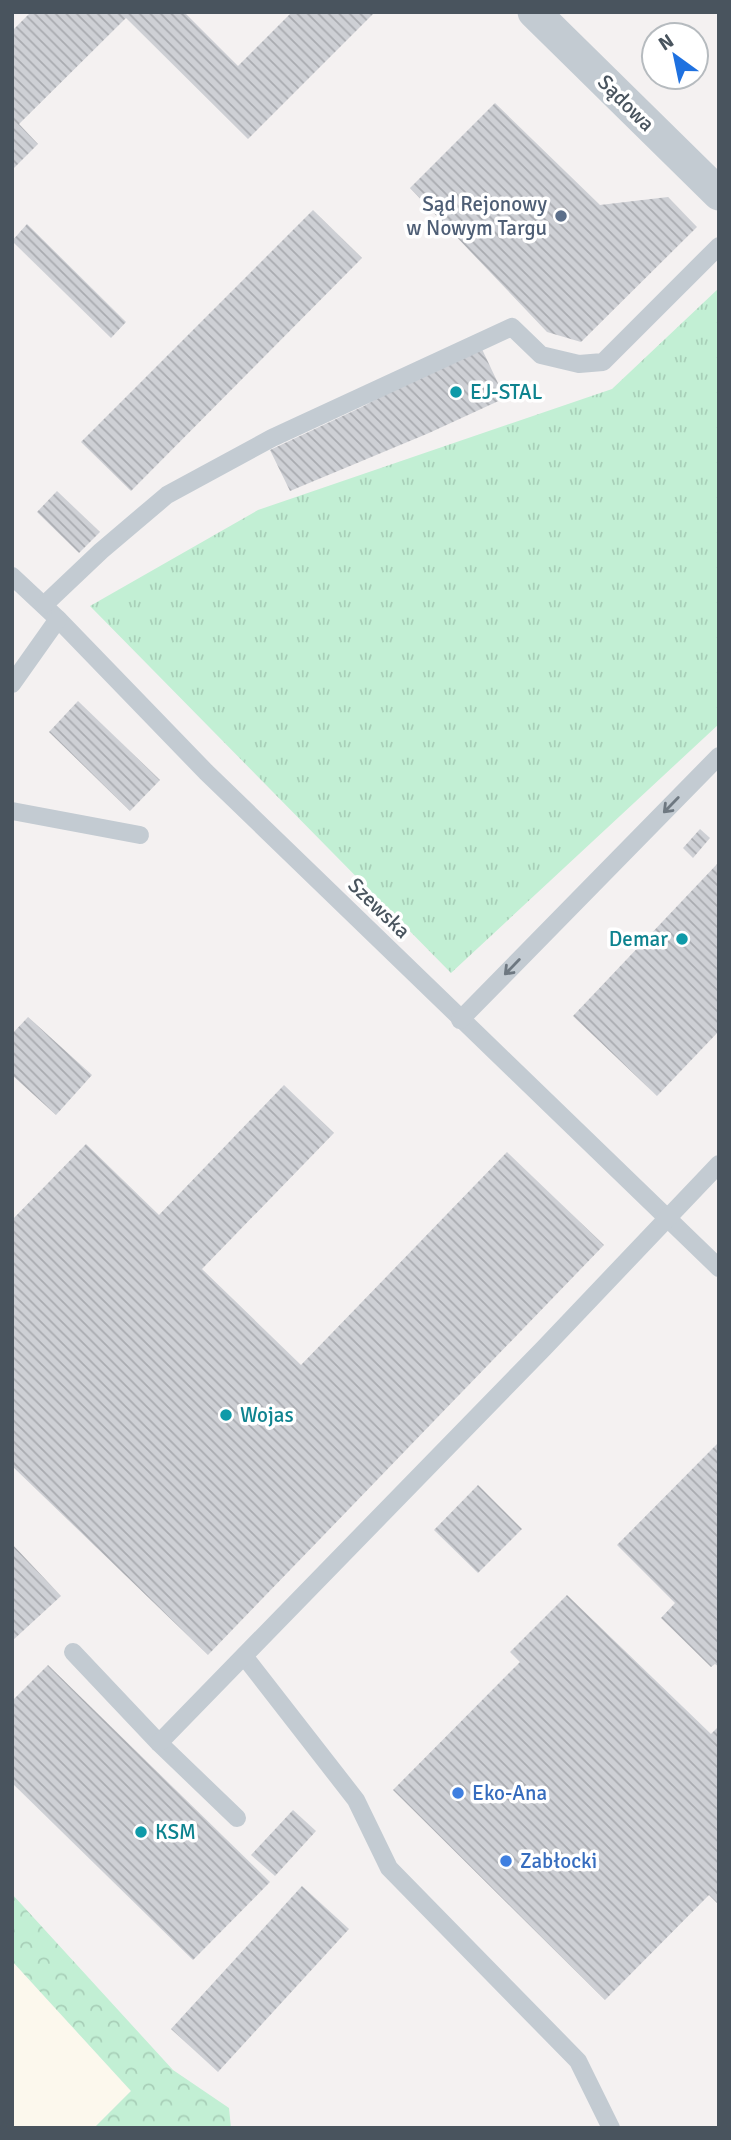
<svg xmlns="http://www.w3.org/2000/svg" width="731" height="2140" font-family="Signika,sans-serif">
<defs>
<pattern id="grass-tufts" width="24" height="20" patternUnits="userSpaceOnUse" patternTransform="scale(1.75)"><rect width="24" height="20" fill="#c2efd4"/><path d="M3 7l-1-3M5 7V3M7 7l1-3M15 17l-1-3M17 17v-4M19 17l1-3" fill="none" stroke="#a8cfb8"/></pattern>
<pattern id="forest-crowns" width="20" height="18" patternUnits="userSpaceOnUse" patternTransform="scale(1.75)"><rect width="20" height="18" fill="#c2efd4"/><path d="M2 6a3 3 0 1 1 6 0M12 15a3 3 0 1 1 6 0" fill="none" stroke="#a8cfb8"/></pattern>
<pattern id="building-back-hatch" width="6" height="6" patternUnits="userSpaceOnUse" patternTransform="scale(1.75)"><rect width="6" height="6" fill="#ced0d5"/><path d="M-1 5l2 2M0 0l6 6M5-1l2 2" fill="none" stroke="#a9abb0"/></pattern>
</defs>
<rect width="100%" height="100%" fill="#f4f1f1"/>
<path fill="#fcf8ed" d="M 12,1961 L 131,2091 L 94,2128 L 12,2128 Z"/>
<path fill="url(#grass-tufts)" d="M 719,288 L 719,724 L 451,973 L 90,606 L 258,510 L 612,389 Z"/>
<path fill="url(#forest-crowns)" d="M 12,1894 L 173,2070 L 229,2108 L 231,2128 L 94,2128 L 131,2091 L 12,1961 Z"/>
<g fill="url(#building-back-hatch)">
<path d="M 31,12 L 184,12 L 238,66 L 292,12 L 375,12 L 248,139 L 126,18 L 19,124 L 38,144 L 12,170 L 12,31 Z"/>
<path d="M 495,103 L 600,205 L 668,197 L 697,227 L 581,342 L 547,332 L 410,188 Z"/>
<path d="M 313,210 L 362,258 L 131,491 L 81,442 Z"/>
<path d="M 27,224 L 126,322 L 111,338 L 12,241 Z"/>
<path d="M 481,347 L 505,398 L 429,433 L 290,491 L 270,450 L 364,406 L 406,382 Z"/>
<path d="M 57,491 L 100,532 L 79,553 L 37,512 Z"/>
<path d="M 78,701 L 160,780 L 130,811 L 49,732 Z"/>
<path d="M 700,829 L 710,838 L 693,858 L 683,848 Z"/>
<path d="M 719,862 L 719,1031 L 657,1096 L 573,1016 Z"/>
<path d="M 28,1017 L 92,1075 L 56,1115 L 12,1075 L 12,1034 Z"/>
<path d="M 284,1085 L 334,1133 L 202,1269 L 301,1365 L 507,1152 L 604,1245 L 208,1655 L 12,1466 L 12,1220 L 86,1144 L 159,1215 Z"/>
<path d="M 719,1442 L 719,1667 L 715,1664 L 711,1667 L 661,1618 L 675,1603 L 617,1545 Z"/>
<path d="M 478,1485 L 522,1529 L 478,1573 L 434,1530 Z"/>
<path d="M 12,1544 L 61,1596 L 12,1641 Z"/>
<path d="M 567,1595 L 711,1734 L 719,1726 L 719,1905 L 709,1895 L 605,2000 L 393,1790 L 520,1662 L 510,1652 Z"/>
<path d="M 48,1665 L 270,1882 L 193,1960 L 12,1783 L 12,1701 Z"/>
<path d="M 293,1810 L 316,1831 L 275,1876 L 251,1855 Z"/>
<path d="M 302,1886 L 349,1929 L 218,2072 L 171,2029 Z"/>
</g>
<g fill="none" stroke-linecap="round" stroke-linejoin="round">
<g stroke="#c3cbd2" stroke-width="18">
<path d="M 12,576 L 58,619 L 206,772 L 719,1268"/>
<path d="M 44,605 L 101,551 L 167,495 L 272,438 L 512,327 L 541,355 L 579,364 L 603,362 L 719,246"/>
<path d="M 12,684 L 58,619"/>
<path d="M 12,811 L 140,835"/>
<path d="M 460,1020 L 719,756"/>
<path d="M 73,1652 L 159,1743 L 237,1818"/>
<path d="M 244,1656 L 356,1800 L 389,1868 L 578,2061 L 611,2128"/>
<path d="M 159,1743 L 544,1348 L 719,1164"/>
</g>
<path stroke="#c3cbd2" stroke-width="33" d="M 534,12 L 719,194"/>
</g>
<defs><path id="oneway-shaft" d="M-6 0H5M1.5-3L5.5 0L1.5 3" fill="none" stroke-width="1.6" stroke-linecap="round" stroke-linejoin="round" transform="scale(1.75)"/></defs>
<g stroke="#6e7881">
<use href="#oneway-shaft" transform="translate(671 805) rotate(134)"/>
<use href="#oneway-shaft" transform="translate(512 967) rotate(134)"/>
</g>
<circle fill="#5c6f8a" stroke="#fff" stroke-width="2.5" cx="561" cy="216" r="7"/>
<g fill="#0f9aa8" stroke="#fff" stroke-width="2.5">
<circle cx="456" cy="392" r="7"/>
<circle cx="682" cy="939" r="7"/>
<circle cx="226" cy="1415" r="7"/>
<circle cx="141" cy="1832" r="7"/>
</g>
<g fill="#3f7fe0" stroke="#fff" stroke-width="2.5">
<circle cx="458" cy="1793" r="7"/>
<circle cx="506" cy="1861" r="7"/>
</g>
<g text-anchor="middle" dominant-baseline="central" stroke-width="7" stroke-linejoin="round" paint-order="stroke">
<g font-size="21" fill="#49545e" stroke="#fff">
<text transform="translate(626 103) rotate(45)">Sądowa</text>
<text transform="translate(379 908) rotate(44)">Szewska</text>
</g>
<g font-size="21" fill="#4e5e75" stroke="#fff" text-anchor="end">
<text x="547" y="204">Sąd Rejonowy<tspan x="547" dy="24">w Nowym Targu</tspan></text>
</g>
<g font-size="21" fill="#0d838f" stroke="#fff" text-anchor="start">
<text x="470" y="392">EJ-STAL</text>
<text x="668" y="939" text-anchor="end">Demar</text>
<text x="240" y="1415">Wojas</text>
<text x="155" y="1832">KSM</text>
</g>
<g font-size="21" fill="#366cbe" stroke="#fff" text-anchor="start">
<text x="472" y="1793">Eko-Ana</text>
<text x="520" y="1861">Zabłocki</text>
</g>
</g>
<rect width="731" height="2140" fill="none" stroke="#49545e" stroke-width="28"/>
<g transform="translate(675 56) rotate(327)"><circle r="33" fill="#ffffff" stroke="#b6bbbf" stroke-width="2"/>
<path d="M0-5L12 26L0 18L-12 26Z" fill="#1f71e0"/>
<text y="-10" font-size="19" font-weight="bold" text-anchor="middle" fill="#49545e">N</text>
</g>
</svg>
